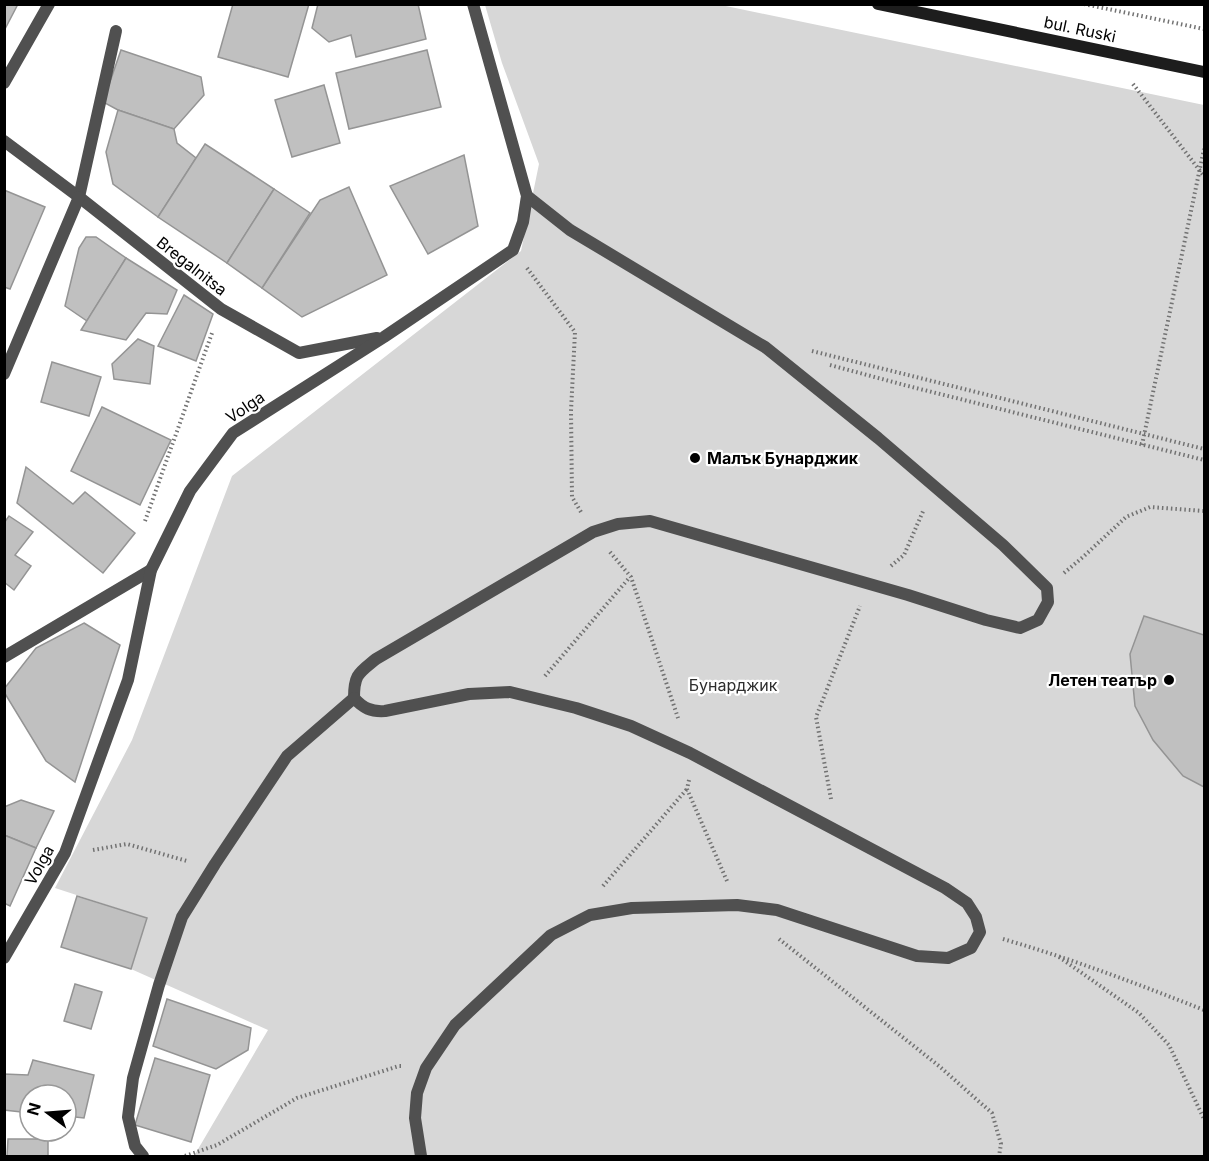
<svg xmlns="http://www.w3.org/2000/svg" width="1209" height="1161" font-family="Inter,sans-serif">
<rect width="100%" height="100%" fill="#fff"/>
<path fill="#d7d7d7" d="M 485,5 L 721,5 L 1204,105 L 1204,1156 L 194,1156 L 268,1030 L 131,969 L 147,918 L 55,888 L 132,740 L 232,476 L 521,251 L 539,164 L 502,63 Z"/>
<g fill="#c0c0c0" stroke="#949494" stroke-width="1.5">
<path d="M 4,4 L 18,4 L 4,31 Z"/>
<path d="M 233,4 L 309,4 L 288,77 L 218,57 Z"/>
<path d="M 318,4 L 418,4 L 426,39 L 356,57 L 351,35 L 329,42 L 312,28 Z"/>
<path d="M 121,50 L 201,77 L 204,95 L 174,129 L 118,110 L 103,102 Z"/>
<path d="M 427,50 L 441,107 L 349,129 L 336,73 Z"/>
<path d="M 324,85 L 340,143 L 292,157 L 275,100 Z"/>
<path d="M 118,110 L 174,129 L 177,143 L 196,158 L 158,217 L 113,184 L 106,152 Z"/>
<path d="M 205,144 L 274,189 L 227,263 L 158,217 Z"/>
<path d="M 464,155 L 478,226 L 428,254 L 390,186 Z"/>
<path d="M 349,187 L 387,275 L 302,317 L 262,288 L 320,200 Z"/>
<path d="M 274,189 L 310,213 L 262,288 L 227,263 Z"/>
<path d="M 4,190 L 45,207 L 10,289 L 4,287 Z"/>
<path d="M 86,237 L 96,237 L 126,258 L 87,321 L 65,306 L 79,248 Z"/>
<path d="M 126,258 L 177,290 L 167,314 L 146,313 L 126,340 L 81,330 Z"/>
<path d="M 184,295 L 213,314 L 196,361 L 158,346 Z"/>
<path d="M 138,339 L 154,346 L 150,384 L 114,379 L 112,364 Z"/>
<path d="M 52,362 L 101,377 L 89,416 L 41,402 Z"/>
<path d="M 102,407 L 171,440 L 140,505 L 71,471 Z"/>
<path d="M 26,467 L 73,504 L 85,492 L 135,533 L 103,573 L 17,503 Z"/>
<path d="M 9,516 L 33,532 L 15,555 L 31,566 L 14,590 L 4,582 L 4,523 Z"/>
<path d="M 1144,616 L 1204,635 L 1204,787 L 1183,776 L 1153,740 L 1135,706 L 1130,654 Z"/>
<path d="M 84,623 L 120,645 L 75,782 L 46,761 L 4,692 L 4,689 L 36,648 Z"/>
<path d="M 21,800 L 54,811 L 36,848 L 4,835 L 4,807 Z"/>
<path d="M 4,835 L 36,848 L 10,906 L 4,903 Z"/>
<path d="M 77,896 L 147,918 L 131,969 L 61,947 Z"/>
<path d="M 75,984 L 102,992 L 91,1029 L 64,1021 Z"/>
<path d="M 167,999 L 251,1028 L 248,1050 L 216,1069 L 153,1046 Z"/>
<path d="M 155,1058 L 210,1075 L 191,1142 L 135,1125 Z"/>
<path d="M 33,1060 L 94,1075 L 84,1118 L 66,1116 L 66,1095 L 30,1095 L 30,1113 L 4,1110 L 4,1074 L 28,1075 Z"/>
<path d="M 8,1139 L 48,1139 L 48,1156 L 7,1156 Z"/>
</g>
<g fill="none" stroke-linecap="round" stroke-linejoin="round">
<g stroke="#727272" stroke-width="4" stroke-dasharray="1.5 3" stroke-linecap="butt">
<path d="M 1084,4 L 1204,29"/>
<path d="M 1133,84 L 1204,176"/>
<path d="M 527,268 L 575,332 L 571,411 L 572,497 L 581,512"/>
<path d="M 812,351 L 1204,449"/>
<path d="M 830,365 L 908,386 L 1204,460"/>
<path d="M 1142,445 L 1204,149"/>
<path d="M 145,521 L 212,333"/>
<path d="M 610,552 L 631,577 L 679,721"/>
<path d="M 891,566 L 904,555 L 924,509"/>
<path d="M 1064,573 L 1083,557 L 1126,517 L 1150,507 L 1204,511"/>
<path d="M 545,676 L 630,577"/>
<path d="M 689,780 L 687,789 L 727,881"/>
<path d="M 831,799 L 816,717 L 860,606"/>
<path d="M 93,850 L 127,844 L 187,861"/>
<path d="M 603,886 L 687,789"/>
<path d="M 779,939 L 939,1066 L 992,1113 L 1001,1144 L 999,1156"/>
<path d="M 1003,939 C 1072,959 1138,984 1204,1010"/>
<path d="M 1059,957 L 1139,1013 L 1169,1045 L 1204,1119"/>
<path d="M 185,1156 L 217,1145 L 297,1098 L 399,1066 L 402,1066"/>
</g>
<g stroke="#505050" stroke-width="12">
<path d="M 79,197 L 116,31"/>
<path d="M 4,657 L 151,570"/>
<path d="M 421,1156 L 415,1118 L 417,1093 L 426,1068 L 455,1025 L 551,935 L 590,915 L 632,908 L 737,905 L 777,910 L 917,956 L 948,958 L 971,948 L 980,932 L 976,917 L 967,903 L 945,888 L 690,753 L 631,726 L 576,708 L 510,692 L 469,694 L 385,711 C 371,712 363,708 354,698 C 354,674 359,673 376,659 L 593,532 L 618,524 L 650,521 L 908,595 L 986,620 L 1020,628 L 1038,620 L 1048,602 L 1047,588 L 1003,545 L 934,486 L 878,438 L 765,347 L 570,230 L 527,196"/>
</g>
<g stroke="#505050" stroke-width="12">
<path d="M 4,141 L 79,197 L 221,309 L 299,353 L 377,338"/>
<path d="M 4,374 L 79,197"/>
<path d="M 4,958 L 65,853 L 128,680 L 151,570 L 190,491 L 233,433 L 384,337 L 513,250 L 523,222 L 527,196 L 473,4"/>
<path d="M 143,1156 L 135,1146 L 128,1117 L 133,1078 L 159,985 L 182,917 L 215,864 L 287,756 L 354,698"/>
</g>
<path stroke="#505050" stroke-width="12" d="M 4,83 L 49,4"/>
<path stroke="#1d1d1d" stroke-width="12" d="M 878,4 L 1204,72"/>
</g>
<g fill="#000" stroke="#fff" stroke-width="2">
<circle cx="695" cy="458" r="6"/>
<circle cx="1169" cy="680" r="6"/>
</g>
<g text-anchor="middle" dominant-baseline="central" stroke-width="4.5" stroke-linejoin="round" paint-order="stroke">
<g font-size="16" fill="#000" stroke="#fff">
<text transform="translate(1080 29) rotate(12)">bul. Ruski</text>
<text transform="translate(192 266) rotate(38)">Bregalnitsa</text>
<text transform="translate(245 407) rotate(-34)">Volga</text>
<text transform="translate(39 865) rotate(-61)">Volga</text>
</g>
<g font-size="16" font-weight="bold" fill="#000" stroke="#fff" text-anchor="start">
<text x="707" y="458">Малък Бунарджик</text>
<text x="1157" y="680" text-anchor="end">Летен театър</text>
</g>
<g font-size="16" fill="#2e2e2e" stroke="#fff">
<text x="733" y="685">Бунарджик</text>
</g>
</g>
<rect width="1209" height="1161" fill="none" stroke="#000000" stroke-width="12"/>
<g transform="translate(48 1113) rotate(286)"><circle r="28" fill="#ffffff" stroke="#999999" stroke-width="1.5"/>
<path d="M0-4.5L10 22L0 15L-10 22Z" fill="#000000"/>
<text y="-9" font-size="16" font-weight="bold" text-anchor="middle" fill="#000000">N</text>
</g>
</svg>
